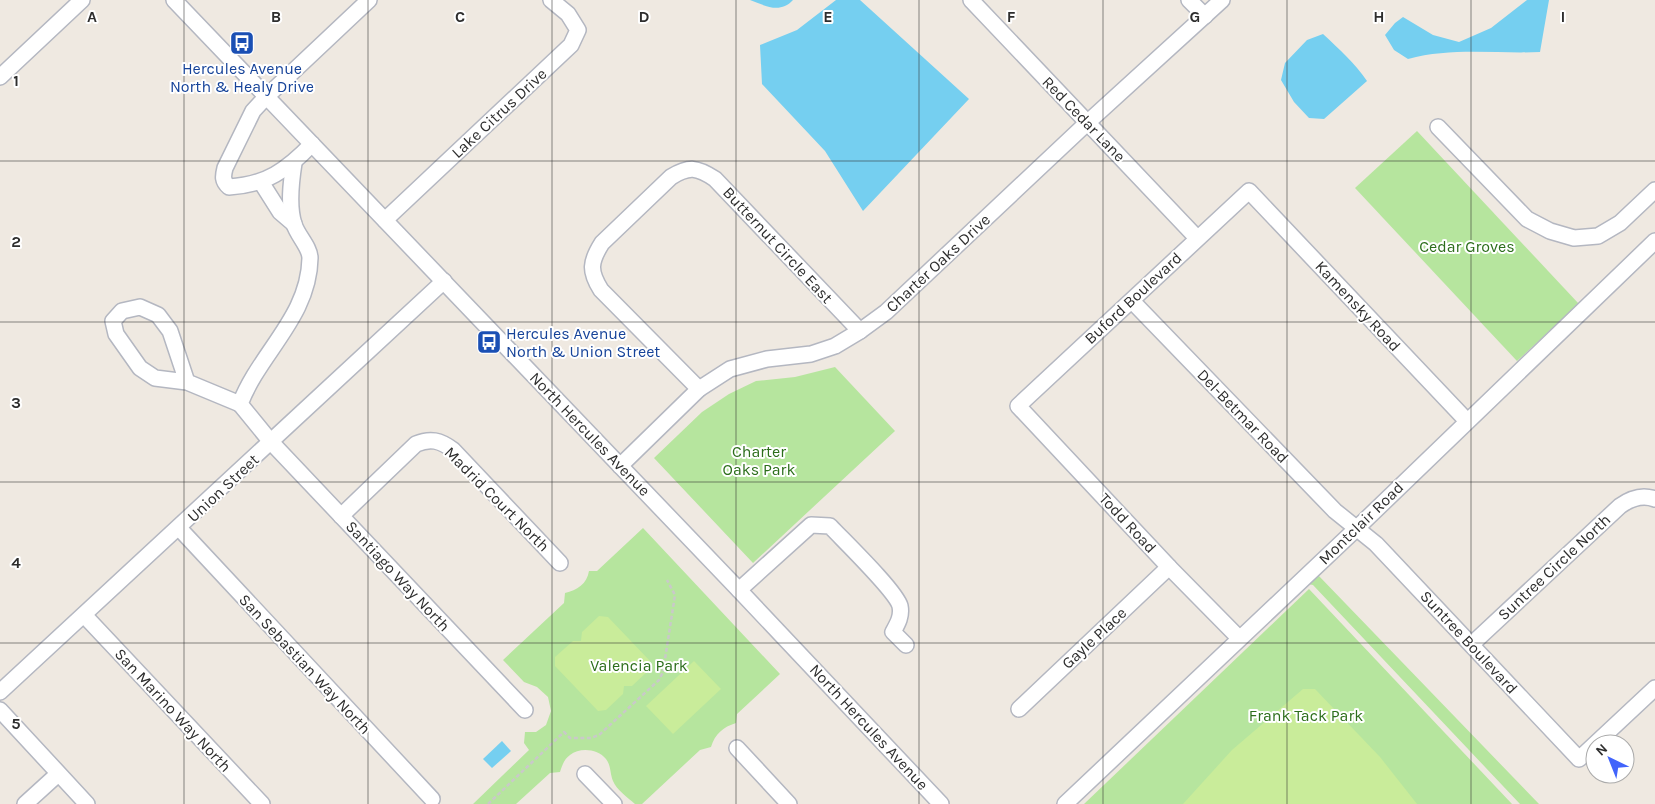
<svg xmlns="http://www.w3.org/2000/svg" width="1655" height="804" font-family="Karla,sans-serif">
<rect width="100%" height="100%" fill="#efe9e1"/>
<g fill="#b6e59e">
<path d="M 1417,131 L 1579,304 L 1517,361 L 1355,188 Z"/>
<path d="M 835,367 L 895,431 L 753,563 L 654,458 L 702,412 L 729,394 L 756,381 L 795,377 Z"/>
<path d="M 643,528 L 780,674 L 737,714 L 736,723 C 723,727 715,734 711,747 L 700,750 L 642,804 L 635,804 C 628,798 616,789 613,781 C 610,774 611,765 606,759 C 598,749 580,747 570,755 C 564,759 562,766 560,772 L 550,773 L 516,804 L 473,804 L 529,750 L 524,743 L 525,732 L 536,732 L 546,725 L 551,711 L 548,697 L 537,687 L 524,682 L 503,660 L 564,603 L 565,593 C 577,590 587,584 589,571 L 597,571 Z"/>
<path d="M 1318,575 L 1539,804 L 1520,804 L 1313,585 L 1308,584 Z"/>
<path d="M 1309,589 L 1512,804 L 1084,804 Z"/>
</g>
<g fill="#c9ec9a">
<path d="M 599,616 L 608,617 L 650,661 L 649,670 L 632,686 L 624,686 L 623,694 L 606,710 L 598,711 L 555,666 L 555,657 L 573,641 L 581,641 L 582,632 Z"/>
<path d="M 694,661 L 721,689 L 673,734 L 646,706 Z"/>
<path d="M 1303,689 L 1315,689 L 1380,757 L 1417,804 L 1183,804 L 1232,750 Z"/>
</g>
<g fill="#75cff0">
<path d="M 750,0 L 793,0 C 780,14 766,6 750,0 Z"/>
<path d="M 836,0 L 860,0 L 969,99 L 863,211 L 825,151 L 762,84 L 760,45 L 797,30 Z"/>
<path d="M 1527,0 L 1549,0 L 1540,52 C 1496,54 1451,47 1408,59 L 1394,50 L 1385,35 L 1395,23 L 1403,17 L 1433,35 L 1459,42 L 1491,28 Z"/>
<path d="M 1323,34 C 1339,49 1355,63 1367,81 L 1324,119 L 1309,118 L 1294,102 L 1281,80 L 1285,63 L 1307,40 Z"/>
<path d="M 502,741 L 511,751 L 492,768 L 483,759 Z"/>
</g>
<g fill="none" stroke-linecap="round" stroke-linejoin="round">
<defs>
<g id="minor">
<path d="M 174,0 L 739,590 L 941,804"/>
<path d="M 971,0 L 1197,238"/>
<path d="M 1189,0 L 1205,16"/>
<path d="M 0,77 L 82,0"/>
<path d="M 1438,127 L 1527,219 L 1550,231 L 1574,238 L 1598,236 L 1620,223 L 1655,190"/>
<path d="M 312,144 C 287,170 266,185 229,187 C 222,181 223,176 225,168 L 253,111 L 266,97 L 369,0"/>
<path d="M 294,163 C 291,182 288,206 294,224 C 297,235 310,247 310,258 C 309,317 260,352 240,404 L 271,442 L 525,710"/>
<path d="M 261,182 L 280,212 L 294,224"/>
<path d="M 385,220 L 571,45 L 578,30 L 568,14 L 551,0"/>
<path d="M 1132,301 L 1335,511 L 1376,544 L 1579,759 L 1655,688"/>
<path d="M 187,382 L 170,331 L 158,315 L 140,307 L 122,311 L 113,321 L 116,334 L 140,368 L 155,378 L 187,382 L 240,404"/>
<path d="M 699,389 L 601,290 C 589,271 590,262 602,243 L 671,177 C 689,166 697,167 715,179 L 860,331"/>
<path d="M 620,466 L 699,389 L 730,369 L 767,359 L 811,354 L 835,346 L 860,331 L 886,312 L 1087,123 L 1222,0"/>
<path d="M 341,516 L 416,444 C 430,438 440,440 453,450 L 560,563"/>
<path d="M 179,528 L 432,799"/>
<path d="M 739,590 L 811,525 L 830,526 C 843,540 896,591 900,606 C 902,616 898,623 893,632 L 906,645"/>
<path d="M 84,615 L 262,804"/>
<path d="M 1239,638 L 1169,567 L 1018,406 L 1249,191 L 1467,421"/>
<path d="M 1472,644 L 1620,506 C 1631,498 1642,494 1655,499"/>
<path d="M 0,692 L 444,281"/>
<path d="M 1019,709 L 1169,567"/>
<path d="M 0,710 L 87,804"/>
<path d="M 737,748 L 789,804"/>
<path d="M 585,774 L 614,804"/>
<path d="M 25,804 L 58,774"/>
<path d="M 1065,804 L 1356,529 L 1655,241"/>
</g>
</defs>
<use href="#minor" stroke="#b4b7c1" stroke-width="18"/>
<path stroke="#c9c9c9" stroke-width="2.5" stroke-dasharray="4 2.5" stroke-linecap="butt" d="M 488,804 L 564,732 L 570,738 L 591,738 L 599,735 L 659,680 L 663,672 L 675,595 L 667,580"/>
<use href="#minor" stroke="#fff" stroke-width="15"/>
</g>
<path fill="none" stroke="#2e2e2e" stroke-width="1" stroke-opacity="0.55" d="M 184,0 L 184,804M 368,0 L 368,804M 552,0 L 552,804M 736,0 L 736,804M 919,0 L 919,804M 1103,0 L 1103,804M 1287,0 L 1287,804M 1471,0 L 1471,804M 0,161 L 1655,161M 0,322 L 1655,322M 0,482 L 1655,482M 0,643 L 1655,643"/>
<defs>
<symbol id="bus-square" viewBox="-11 -11 22 22"><rect x="-9" y="-9" width="18" height="18" rx="4" fill="#1a4fb4" stroke="#fff"/><path d="M-5-6H5V4H4V6H2V4H-2V6H-4V4H-5ZM-3.5-4V0h7V-4ZM-3.5 1.2v1.5H-2V1.2ZM2 1.2v1.5H3.5V1.2Z" fill="#fff"/></symbol>
</defs>
<g fill-rule="evenodd">
<use href="#bus-square" x="228" y="29" width="28" height="28"/>
<use href="#bus-square" x="475" y="328" width="28" height="28"/>
</g>
<g text-anchor="middle" dominant-baseline="central" stroke-width="4" stroke-linejoin="round" paint-order="stroke">
<g font-size="16" fill="#164399" stroke="#fff">
<text x="242" y="68">Hercules Avenue<tspan x="242" dy="18">North &amp; Healy Drive</tspan></text>
<text x="506" y="333" text-anchor="start">Hercules Avenue<tspan x="506" dy="18">North &amp; Union Street</tspan></text>
</g>
<g font-size="16" fill="#2e2e2e" stroke="#fff">
<text transform="translate(499 113) rotate(-43)">Lake Citrus Drive</text>
<text transform="translate(1084 119) rotate(46)">Red Cedar Lane</text>
<text transform="translate(778 245) rotate(47)">Butternut Circle East</text>
<text transform="translate(938 263) rotate(-43)">Charter Oaks Drive</text>
<text transform="translate(1133 298) rotate(-43)">Buford Boulevard</text>
<text transform="translate(1358 306) rotate(47)">Kamensky Road</text>
<text transform="translate(1243 416) rotate(46)">Del-Betmar Road</text>
<text transform="translate(590 434) rotate(46)">North Hercules Avenue</text>
<text transform="translate(223 488) rotate(-43)">Union Street</text>
<text transform="translate(497 499) rotate(45)">Madrid Court North</text>
<text transform="translate(1128 523) rotate(47)">Todd Road</text>
<text transform="translate(1361 523) rotate(-44)">Montclair Road</text>
<text transform="translate(1554 567) rotate(-43)">Suntree Circle North</text>
<text transform="translate(398 576) rotate(47)">Santiago Way North</text>
<text transform="translate(1094 638) rotate(-43)">Gayle Place</text>
<text transform="translate(1469 642) rotate(47)">Suntree Boulevard</text>
<text transform="translate(305 664) rotate(47)">San Sebastian Way North</text>
<text transform="translate(173 710) rotate(47)">San Marino Way North</text>
<text transform="translate(869 727) rotate(47)">North Hercules Avenue</text>
</g>
<g font-size="16" fill="#2c6e1b" stroke="#fff">
<text x="1467" y="246">Cedar Groves</text>
<text x="759" y="451">Charter<tspan x="759" dy="18">Oaks Park</tspan></text>
<text x="639" y="665">Valencia Park</text>
<text x="1306" y="715">Frank Tack Park</text>
</g>
</g>
<g font-size="16" text-anchor="middle" font-weight="bold" fill="#2e2e2e" stroke="#fff" stroke-width="4" stroke-linejoin="round" paint-order="stroke">
<text x="92" y="22">A</text>
<text x="276" y="22">B</text>
<text x="460" y="22">C</text>
<text x="644" y="22">D</text>
<text x="828" y="22">E</text>
<text x="1011" y="22">F</text>
<text x="1195" y="22">G</text>
<text x="1379" y="22">H</text>
<text x="1563" y="22">I</text>
<text x="16" y="86">1</text>
<text x="16" y="247">2</text>
<text x="16" y="408">3</text>
<text x="16" y="568">4</text>
<text x="16" y="729">5</text>
</g>
<g transform="translate(1610 759) rotate(317)"><circle r="24" fill="#ffffff" stroke="#ababab"/>
<path d="M0-4L9 19L0 12L-9 19Z" fill="#4264fb"/>
<text y="-8" font-size="14" font-weight="bold" text-anchor="middle" fill="#2e2e2e">N</text>
</g>
</svg>
